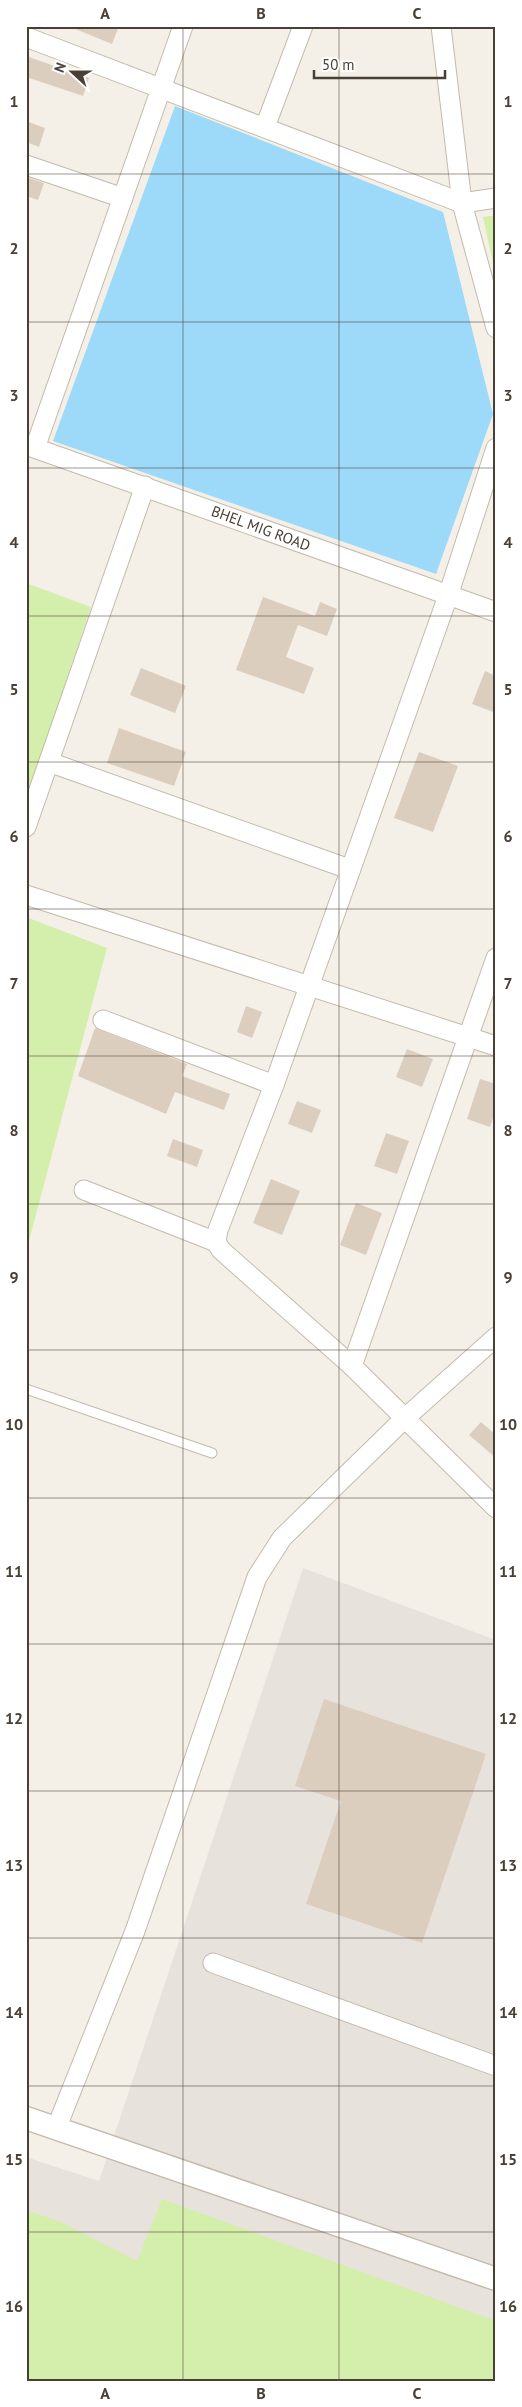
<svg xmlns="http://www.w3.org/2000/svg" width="522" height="2407" font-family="'PT Sans',sans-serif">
<rect width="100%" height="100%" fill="#f5f0e7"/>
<path fill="#e8e2dc" d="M 303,1568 L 496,1640 L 496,2381 L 26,2381 L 26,2157 L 99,2181 Z"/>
<g fill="#d4eeab">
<path d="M 496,215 L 496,277 L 483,217 Z"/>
<path d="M 26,583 L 91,607 L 26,800 Z"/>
<path d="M 26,917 L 107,948 L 26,1252 Z"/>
<path d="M 162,2199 L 496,2321 L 496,2381 L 26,2381 L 26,2210 L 61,2222 L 137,2261 Z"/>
</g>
<path fill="#9dd9f8" d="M 175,106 L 443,212 L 493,414 L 436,574 L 53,441 Z"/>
<g fill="#dbcebe">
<path d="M 68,26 L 119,26 L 112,44 Z"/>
<path d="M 26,56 L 89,78 L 83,96 L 26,77 Z"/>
<path d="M 26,121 L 45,128 L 39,147 L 26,142 Z"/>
<path d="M 26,177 L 44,183 L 38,200 L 26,196 Z"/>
<path d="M 263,597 L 315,616 L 320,602 L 337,609 L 327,636 L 298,625 L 286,657 L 314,668 L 304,694 L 236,670 Z"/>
<path d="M 141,668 L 186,686 L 175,713 L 130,695 Z"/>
<path d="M 485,671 L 496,676 L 496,713 L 472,704 Z"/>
<path d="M 119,728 L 186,752 L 174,786 L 107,763 Z"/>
<path d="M 419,752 L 458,766 L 433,832 L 394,818 Z"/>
<path d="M 246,1006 L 262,1012 L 252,1038 L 237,1032 Z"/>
<path d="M 95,1028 L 187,1064 L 182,1076 L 230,1094 L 224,1110 L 175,1092 L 166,1114 L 78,1076 Z"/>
<path d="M 407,1049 L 433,1059 L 422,1087 L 396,1077 Z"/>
<path d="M 480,1079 L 496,1084 L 496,1109 L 490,1127 L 467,1119 Z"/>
<path d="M 297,1101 L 321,1110 L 312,1133 L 288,1124 Z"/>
<path d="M 386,1133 L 409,1141 L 397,1174 L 374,1166 Z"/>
<path d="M 173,1139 L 203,1150 L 197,1167 L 167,1156 Z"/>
<path d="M 271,1179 L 300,1191 L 282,1235 L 253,1223 Z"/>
<path d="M 356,1203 L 382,1213 L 366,1255 L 340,1245 Z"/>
<path d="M 481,1422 L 496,1435 L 496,1458 L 469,1435 Z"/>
<path d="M 324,1699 L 486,1754 L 422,1943 L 306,1904 L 341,1801 L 295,1786 Z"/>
</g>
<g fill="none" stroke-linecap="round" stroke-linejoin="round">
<defs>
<path id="service" d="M 26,1389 L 212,1453"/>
<g id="minor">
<path d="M 441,26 L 462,203 L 496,328"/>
<path d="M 26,37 L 462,203 L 496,198"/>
<path d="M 265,127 L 303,26"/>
<path d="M 26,165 L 123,198"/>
<path d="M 26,445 L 496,612"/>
<path d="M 35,448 L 183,26"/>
<path d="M 496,448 L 448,596 L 274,1085 L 218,1230 L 216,1242 L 221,1250 L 352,1366 L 496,1508"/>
<path d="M 49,762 L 349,869"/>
<path d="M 26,827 L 145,486"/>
<path d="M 26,895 L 496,1046"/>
<path d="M 103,1020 L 274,1085"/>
<path d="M 84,1190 L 216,1242"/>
<path d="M 352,1366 L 496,958"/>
<path d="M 213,1963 L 496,2066"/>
<path d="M 56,2129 L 135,1931 L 257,1577 L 282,1538 L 404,1419 L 496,1337"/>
</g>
<path id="tertiary" d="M 26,2118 L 496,2279"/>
</defs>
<use href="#service" stroke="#c5baab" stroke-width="11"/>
<use href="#minor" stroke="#c5baab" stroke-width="21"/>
<use href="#tertiary" stroke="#c5baab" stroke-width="25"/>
<use href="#service" stroke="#fff" stroke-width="9"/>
<use href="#minor" stroke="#fff" stroke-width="19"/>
<use href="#tertiary" stroke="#fff" stroke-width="22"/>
</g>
<path fill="none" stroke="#494035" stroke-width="1" stroke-opacity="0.55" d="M 183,26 L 183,2381M 339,26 L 339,2381M 26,174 L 496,174M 26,322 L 496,322M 26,468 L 496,468M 26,616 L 496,616M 26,762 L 496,762M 26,909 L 496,909M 26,1056 L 496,1056M 26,1204 L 496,1204M 26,1350 L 496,1350M 26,1498 L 496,1498M 26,1644 L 496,1644M 26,1791 L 496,1791M 26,1938 L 496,1938M 26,2086 L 496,2086M 26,2232 L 496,2232"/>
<g text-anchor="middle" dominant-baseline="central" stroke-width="4" stroke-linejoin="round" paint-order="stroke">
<g font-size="15" fill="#494035" stroke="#fff">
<text transform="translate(261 528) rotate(20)">BHEL MIG ROAD</text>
</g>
</g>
<rect width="522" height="2407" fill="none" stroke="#ffffff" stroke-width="55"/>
<g transform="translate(72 72) rotate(291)" stroke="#ffffff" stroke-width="4" paint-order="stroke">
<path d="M0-4L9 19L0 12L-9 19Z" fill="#494035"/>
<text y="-8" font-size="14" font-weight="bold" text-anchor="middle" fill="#494035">N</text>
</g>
<path d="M314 70v8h131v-8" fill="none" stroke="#494035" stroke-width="2.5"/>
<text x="322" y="70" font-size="15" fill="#494035" stroke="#ffffff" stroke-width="4" paint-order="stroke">50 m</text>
<rect x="28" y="28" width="466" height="2352" fill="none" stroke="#494035" stroke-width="2"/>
<g font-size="16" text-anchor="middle" font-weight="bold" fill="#494035">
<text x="105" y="19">A</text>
<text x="261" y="19">B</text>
<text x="417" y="19">C</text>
<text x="14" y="107">1</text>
<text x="508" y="107">1</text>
<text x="14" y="254">2</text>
<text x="508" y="254">2</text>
<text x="14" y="401">3</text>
<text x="508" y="401">3</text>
<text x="14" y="548">4</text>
<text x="508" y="548">4</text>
<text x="14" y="695">5</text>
<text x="508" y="695">5</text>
<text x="14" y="842">6</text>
<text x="508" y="842">6</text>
<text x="14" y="989">7</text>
<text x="508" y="989">7</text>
<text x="14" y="1136">8</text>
<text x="508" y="1136">8</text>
<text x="14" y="1283">9</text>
<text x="508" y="1283">9</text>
<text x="14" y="1430">10</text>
<text x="508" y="1430">10</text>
<text x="14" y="1577">11</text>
<text x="508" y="1577">11</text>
<text x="14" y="1724">12</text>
<text x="508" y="1724">12</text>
<text x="14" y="1871">13</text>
<text x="508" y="1871">13</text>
<text x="14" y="2018">14</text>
<text x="508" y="2018">14</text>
<text x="14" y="2165">15</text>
<text x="508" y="2165">15</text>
<text x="14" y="2312">16</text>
<text x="508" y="2312">16</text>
<text x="105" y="2399">A</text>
<text x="261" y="2399">B</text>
<text x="417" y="2399">C</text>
</g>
</svg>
